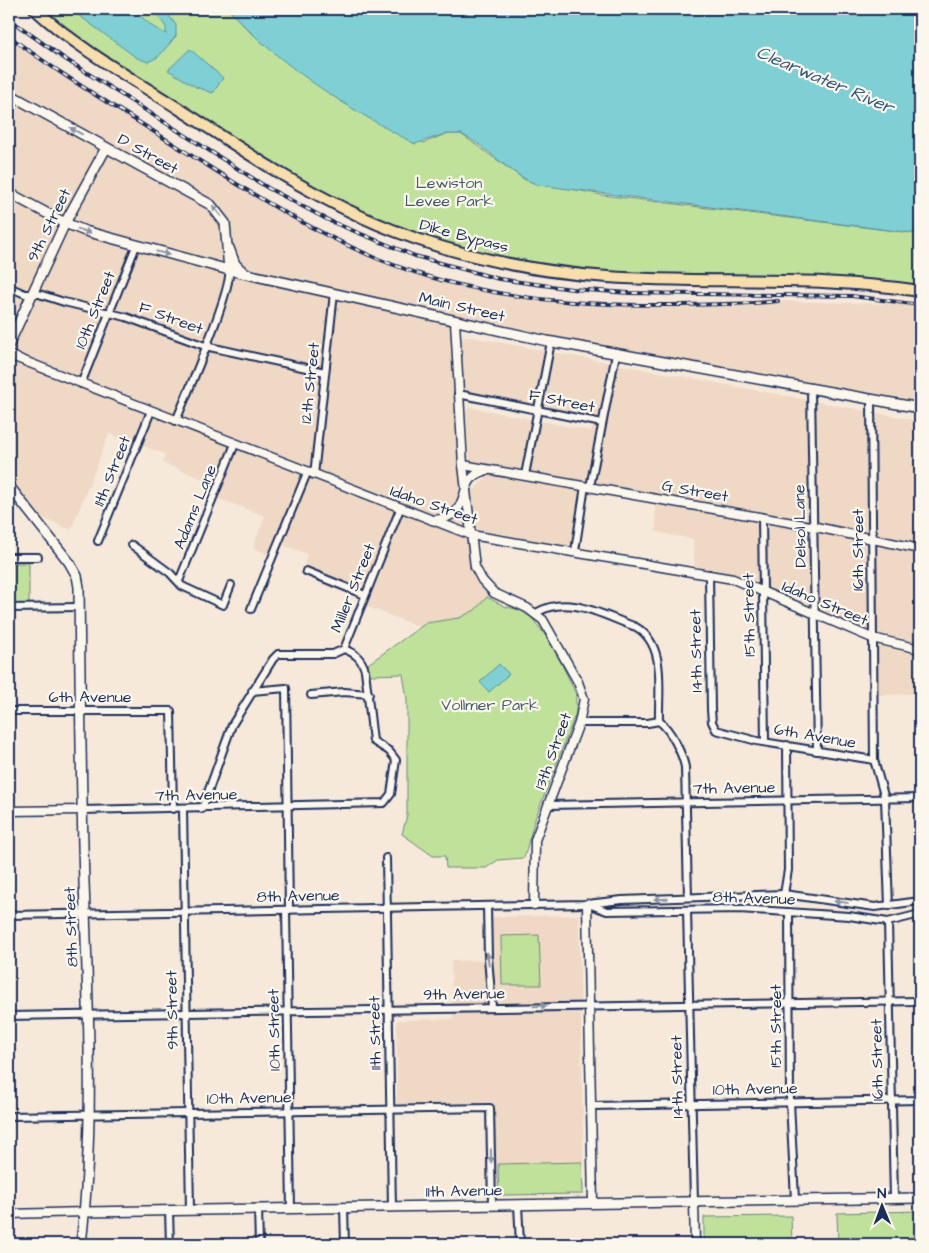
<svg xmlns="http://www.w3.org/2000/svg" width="929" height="1253" font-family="'Architects Daughter',sans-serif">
<rect width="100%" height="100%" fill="#f6e9da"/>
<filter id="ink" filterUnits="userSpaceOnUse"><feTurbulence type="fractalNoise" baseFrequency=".02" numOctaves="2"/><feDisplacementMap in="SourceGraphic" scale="10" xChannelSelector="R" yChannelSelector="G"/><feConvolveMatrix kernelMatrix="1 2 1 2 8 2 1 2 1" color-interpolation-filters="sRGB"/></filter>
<g filter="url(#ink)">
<g fill="#efd8c4">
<path d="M 9,36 L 90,91 L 284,213 L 377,258 L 427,276 L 487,291 L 553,301 L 602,305 L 730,304 L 779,301 L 920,305 L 920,408 L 455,321 L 473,557 L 494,593 L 475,610 L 459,618 L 426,623 L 420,627 L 366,606 L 370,592 L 304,565 L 307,554 L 279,543 L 273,557 L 253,547 L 265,516 L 214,497 L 218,485 L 163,463 L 165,454 L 109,434 L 71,530 L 29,512 L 9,486 Z"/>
<path d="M 466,336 L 920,421 L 920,720 L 915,720 L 915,694 L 874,695 L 872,638 L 741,582 L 695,572 L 693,539 L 656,532 L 655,499 L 585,486 L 575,551 L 506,539 L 505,534 L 478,532 L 472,492 L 486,478 L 488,466 L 470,463 L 466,413 L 469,407 L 591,431 L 596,420 L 464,392 L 462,340 Z"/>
<path d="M 579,915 L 584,1195 L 498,1196 L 493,1102 L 397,1104 L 397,1020 L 453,1019 L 451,961 L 492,960 L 491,917 Z"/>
</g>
<g fill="#bfe19a" stroke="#6d887c">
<path d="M 35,9 L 228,9 L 251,33 L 424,143 L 445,134 L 461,134 L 525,180 L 602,195 L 920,234 L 920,291 L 562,273 L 405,235 L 230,143 Z"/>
<rect x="9" y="563" width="20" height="41"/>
<path d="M 487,597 L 504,606 L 527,612 L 543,632 L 557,654 L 576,694 L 576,713 L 534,822 L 524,858 L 498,860 L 486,868 L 446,868 L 445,856 L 433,856 L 402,834 L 407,815 L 407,700 L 403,674 L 369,675 L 368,664 L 426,623 L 459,618 L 475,610 Z"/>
<path d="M 539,935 L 541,985 L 502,985 L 501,936 Z"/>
<path d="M 582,1162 L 583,1194 L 499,1195 L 498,1164 Z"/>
<path d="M 920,1211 L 920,1244 L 838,1244 L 837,1213 Z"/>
<path d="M 791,1216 L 792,1244 L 704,1244 L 704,1217 Z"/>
</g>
<g fill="#7ed0d5" stroke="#5690a5">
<path d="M 70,9 L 133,9 L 153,27 L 166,34 L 166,27 L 153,9 L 164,9 L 176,25 L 176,36 L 158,57 L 148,62 L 137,58 Z"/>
<path d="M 228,9 L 920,9 L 920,234 L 538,185 C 508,174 489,147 461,134 L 445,134 L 415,144 C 346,107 281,67 228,9 Z"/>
<path d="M 190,49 L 223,78 L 213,93 L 196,87 L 168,70 Z"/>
<path d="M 499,664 L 509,674 L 489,692 L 480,682 Z"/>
</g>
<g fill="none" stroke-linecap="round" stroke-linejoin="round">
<defs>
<g id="minor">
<path d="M 9,287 L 25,294 L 39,294 L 64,302 L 126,317 L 205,346 L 325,372"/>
<path d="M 81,384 L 136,246"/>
<path d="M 811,390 L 817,751"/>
<path d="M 458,394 L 602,423"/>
<path d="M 871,399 L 874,760 L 885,799 L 889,906"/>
<path d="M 176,421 C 186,396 233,289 229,270"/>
<path d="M 314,475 L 334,293"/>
<path d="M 525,475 L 551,342"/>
<path d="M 590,487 L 616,354"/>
<path d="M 762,517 L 765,742"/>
<path d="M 98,541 L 151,411"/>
<path d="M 132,545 L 170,573 L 182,586 L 223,605 L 231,585"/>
<path d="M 575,551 L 585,486"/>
<path d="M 9,557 L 38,557"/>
<path d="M 306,571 L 365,595"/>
<path d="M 709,574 L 711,710 L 712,722 L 716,730 L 757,741 L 874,760"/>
<path d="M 179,581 L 235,444"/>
<path d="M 9,608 L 79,607"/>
<path d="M 251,609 L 307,473"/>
<path d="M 536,613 C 568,593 604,616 636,627 C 667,645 658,690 659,721 C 671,730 682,753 685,767 L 688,897"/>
<path d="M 252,691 L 286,688 L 289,910"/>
<path d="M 311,695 L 344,692 L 369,694"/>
<path d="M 9,711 L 171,711 L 173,809"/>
<path d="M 579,723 L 648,723 L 659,721"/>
<path d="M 548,805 L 920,798"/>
<path d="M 183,809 L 190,1210"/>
<path d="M 202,809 L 232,725 L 273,659 L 278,654 L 333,654 L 344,649 L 400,509"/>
<path d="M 82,810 L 384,803 L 391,794 L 396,760 L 389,751 L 373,741 L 365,670 C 361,658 355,653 344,649"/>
<path d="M 386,858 L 392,1207"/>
<path d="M 784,894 L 788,870 L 787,745"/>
<path d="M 591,905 L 607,911 L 739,909 L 849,916 L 888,922 L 920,914"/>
<path d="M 487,906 L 488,957 L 492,1007"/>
<path d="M 286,910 L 291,1209"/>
<path d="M 687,910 L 694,1202"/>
<path d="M 789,912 L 790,1102 L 795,1200"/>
<path d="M 9,915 L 587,904 L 622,900 L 784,894 L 875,907 L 920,901"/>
<path d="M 888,922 L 894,1198"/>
<path d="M 9,1016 L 920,1001"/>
<path d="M 591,1106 L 920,1100"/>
<path d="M 9,1116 L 490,1108 L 492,1205"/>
<path d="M 518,1205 L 520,1244"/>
<path d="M 344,1208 L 345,1244"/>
<path d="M 258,1209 L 259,1244"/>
<path d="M 169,1211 L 170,1244"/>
</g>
<g id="tertiary">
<path d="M 455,321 L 463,465 L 475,567 L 482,580 L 494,593 L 527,608 L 543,620 L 578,682 L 584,699 L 579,723 L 535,840 L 534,905"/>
<path d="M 9,355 L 471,535 L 733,579 L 872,638 L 920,649"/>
<path d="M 463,465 L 816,527 L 920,549"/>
<path d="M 432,520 C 478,518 451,477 488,470"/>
<path d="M 9,811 L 82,810"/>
<path d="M 587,904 L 593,1203"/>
<path d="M 694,1202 L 695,1244"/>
<path d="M 9,1214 L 86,1212"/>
</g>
<g id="secondary">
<path d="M 9,94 L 211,205 L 225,223 L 229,270"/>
<path d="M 9,193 L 65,223 L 85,231 L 229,270 L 547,341 L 920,408"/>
<path d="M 229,248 L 235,264 L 244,273"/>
<path d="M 9,344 L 65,223 L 106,148"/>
<path d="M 9,486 L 69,562 L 77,576 L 79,587 C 80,685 81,783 84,882 C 88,1003 95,1124 81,1244"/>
<path d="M 86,1212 L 920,1198"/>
</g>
<path id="trunk" d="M 35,9 C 78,49 131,78 181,110 C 228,140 274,172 324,198 C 412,246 509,270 608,277 C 711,284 819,275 920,291"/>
</defs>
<use href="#minor" stroke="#1b2f5e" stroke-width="10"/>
<use href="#tertiary" stroke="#1b2f5e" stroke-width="11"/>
<use href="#secondary" stroke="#1b2f5e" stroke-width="12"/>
<use href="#trunk" stroke="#1b2f5e" stroke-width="14"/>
<use href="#minor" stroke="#fbf7ec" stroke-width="6"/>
<use href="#tertiary" stroke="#fbf7ec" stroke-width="8"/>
<use href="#secondary" stroke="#fbf7ec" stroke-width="9"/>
<use href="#trunk" stroke="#f8deab" stroke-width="10"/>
<defs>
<g id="rail">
<path d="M 9,19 L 62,57 L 268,188 L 332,222 L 415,256 L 499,279 L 572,289 L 629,293 L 852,296 L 920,305"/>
<path d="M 9,36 C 59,74 114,106 167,140 C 235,183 302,227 376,258 C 472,298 574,306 677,305 C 711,304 744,305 778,301"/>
</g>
</defs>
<use href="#rail" stroke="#1b2f5e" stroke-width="4"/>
<use href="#rail" stroke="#fbf7ec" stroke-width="2" stroke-dasharray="5.5" stroke-linecap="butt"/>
</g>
<defs><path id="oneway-solid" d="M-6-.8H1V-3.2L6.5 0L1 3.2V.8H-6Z" transform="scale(1.25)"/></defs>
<g fill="#8b93a5">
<use href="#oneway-solid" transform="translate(76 131) rotate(-151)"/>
<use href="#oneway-solid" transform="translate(217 211) rotate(-128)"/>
<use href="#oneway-solid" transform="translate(84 231) rotate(20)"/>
<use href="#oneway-solid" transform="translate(163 253) rotate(14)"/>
<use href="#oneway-solid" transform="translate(661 899) rotate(179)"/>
<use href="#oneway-solid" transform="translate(841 902) rotate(-173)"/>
<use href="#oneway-solid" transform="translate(488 959) rotate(-97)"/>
<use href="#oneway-solid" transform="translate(540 1006) rotate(-1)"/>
<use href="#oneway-solid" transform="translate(491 1156) rotate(89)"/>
</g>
</g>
<g text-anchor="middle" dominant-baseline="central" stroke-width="4.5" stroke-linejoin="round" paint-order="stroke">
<g font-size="16" fill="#1b2f5e" stroke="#fbf7ec">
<text transform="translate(148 154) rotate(29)">D Street</text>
<text transform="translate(49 225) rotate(-64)">9th Street</text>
<text transform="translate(464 236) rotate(15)">Dike Bypass</text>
<text transform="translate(462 307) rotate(13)">Main Street</text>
<text transform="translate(95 310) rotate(-68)">10th Street</text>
<text transform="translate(171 318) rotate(20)">F Street</text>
<text transform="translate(310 383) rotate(-84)">12th Street</text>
<text transform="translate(562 401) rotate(11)">F Street</text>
<text transform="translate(112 471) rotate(-68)">11th Street</text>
<text transform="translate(695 491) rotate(10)">G Street</text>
<text transform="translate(434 505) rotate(19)">Idaho Street</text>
<text transform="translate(195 507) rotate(-68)">Adams Lane</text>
<text transform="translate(800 526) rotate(-91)">Delsol Lane</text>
<text transform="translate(858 550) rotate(-90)">16th Street</text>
<text transform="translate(353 588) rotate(-68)">Miller Street</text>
<text transform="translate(825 603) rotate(23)">Idaho Street</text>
<text transform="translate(749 615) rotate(-91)">15th Street</text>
<text transform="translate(696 651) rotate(-91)">14th Street</text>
<text x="90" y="697">6th Avenue</text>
<text transform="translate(815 736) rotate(10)">6th Avenue</text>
<text transform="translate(553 751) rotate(-70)">13th Street</text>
<text transform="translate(734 788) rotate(-1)">7th Avenue</text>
<text transform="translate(196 795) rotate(-1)">7th Avenue</text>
<text transform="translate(298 896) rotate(-1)">8th Avenue</text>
<text transform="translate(754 898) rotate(2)">8th Avenue</text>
<text transform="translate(71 927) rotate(-92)">8th Street</text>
<text transform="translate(464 994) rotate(-1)">9th Avenue</text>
<text transform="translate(172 1010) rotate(-91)">9th Street</text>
<text transform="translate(776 1026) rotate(-90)">15th Street</text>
<text transform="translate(274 1030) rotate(-91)">10th Street</text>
<text transform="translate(375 1033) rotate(-91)">11th Street</text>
<text transform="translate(877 1060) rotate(-91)">16th Street</text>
<text transform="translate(677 1077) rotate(-91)">14th Street</text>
<text transform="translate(755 1089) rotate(-1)">10th Avenue</text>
<text transform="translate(249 1098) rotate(-1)">10th Avenue</text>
<text transform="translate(464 1191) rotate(-1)">11th Avenue</text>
</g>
<g font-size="16" fill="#445c6d" stroke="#fbf7ec">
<text x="449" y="183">Lewiston<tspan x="449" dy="18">Levee Park</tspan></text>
<text x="490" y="705">Vollmer Park</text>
</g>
<g font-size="18" font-style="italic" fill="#34577c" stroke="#fbf7ec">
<text transform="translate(825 80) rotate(23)">Clearwater River</text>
</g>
</g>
<rect width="929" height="1253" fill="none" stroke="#fbf7ec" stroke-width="30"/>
<rect x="15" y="15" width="899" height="1223" fill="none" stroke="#1b2f5e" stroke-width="2" filter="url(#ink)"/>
<g transform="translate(882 1206) rotate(359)" stroke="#fbf7ec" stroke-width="4" paint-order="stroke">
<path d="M0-4L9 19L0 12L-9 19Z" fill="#1b2f5e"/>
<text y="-8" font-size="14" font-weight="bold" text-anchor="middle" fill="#1b2f5e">N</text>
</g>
</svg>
